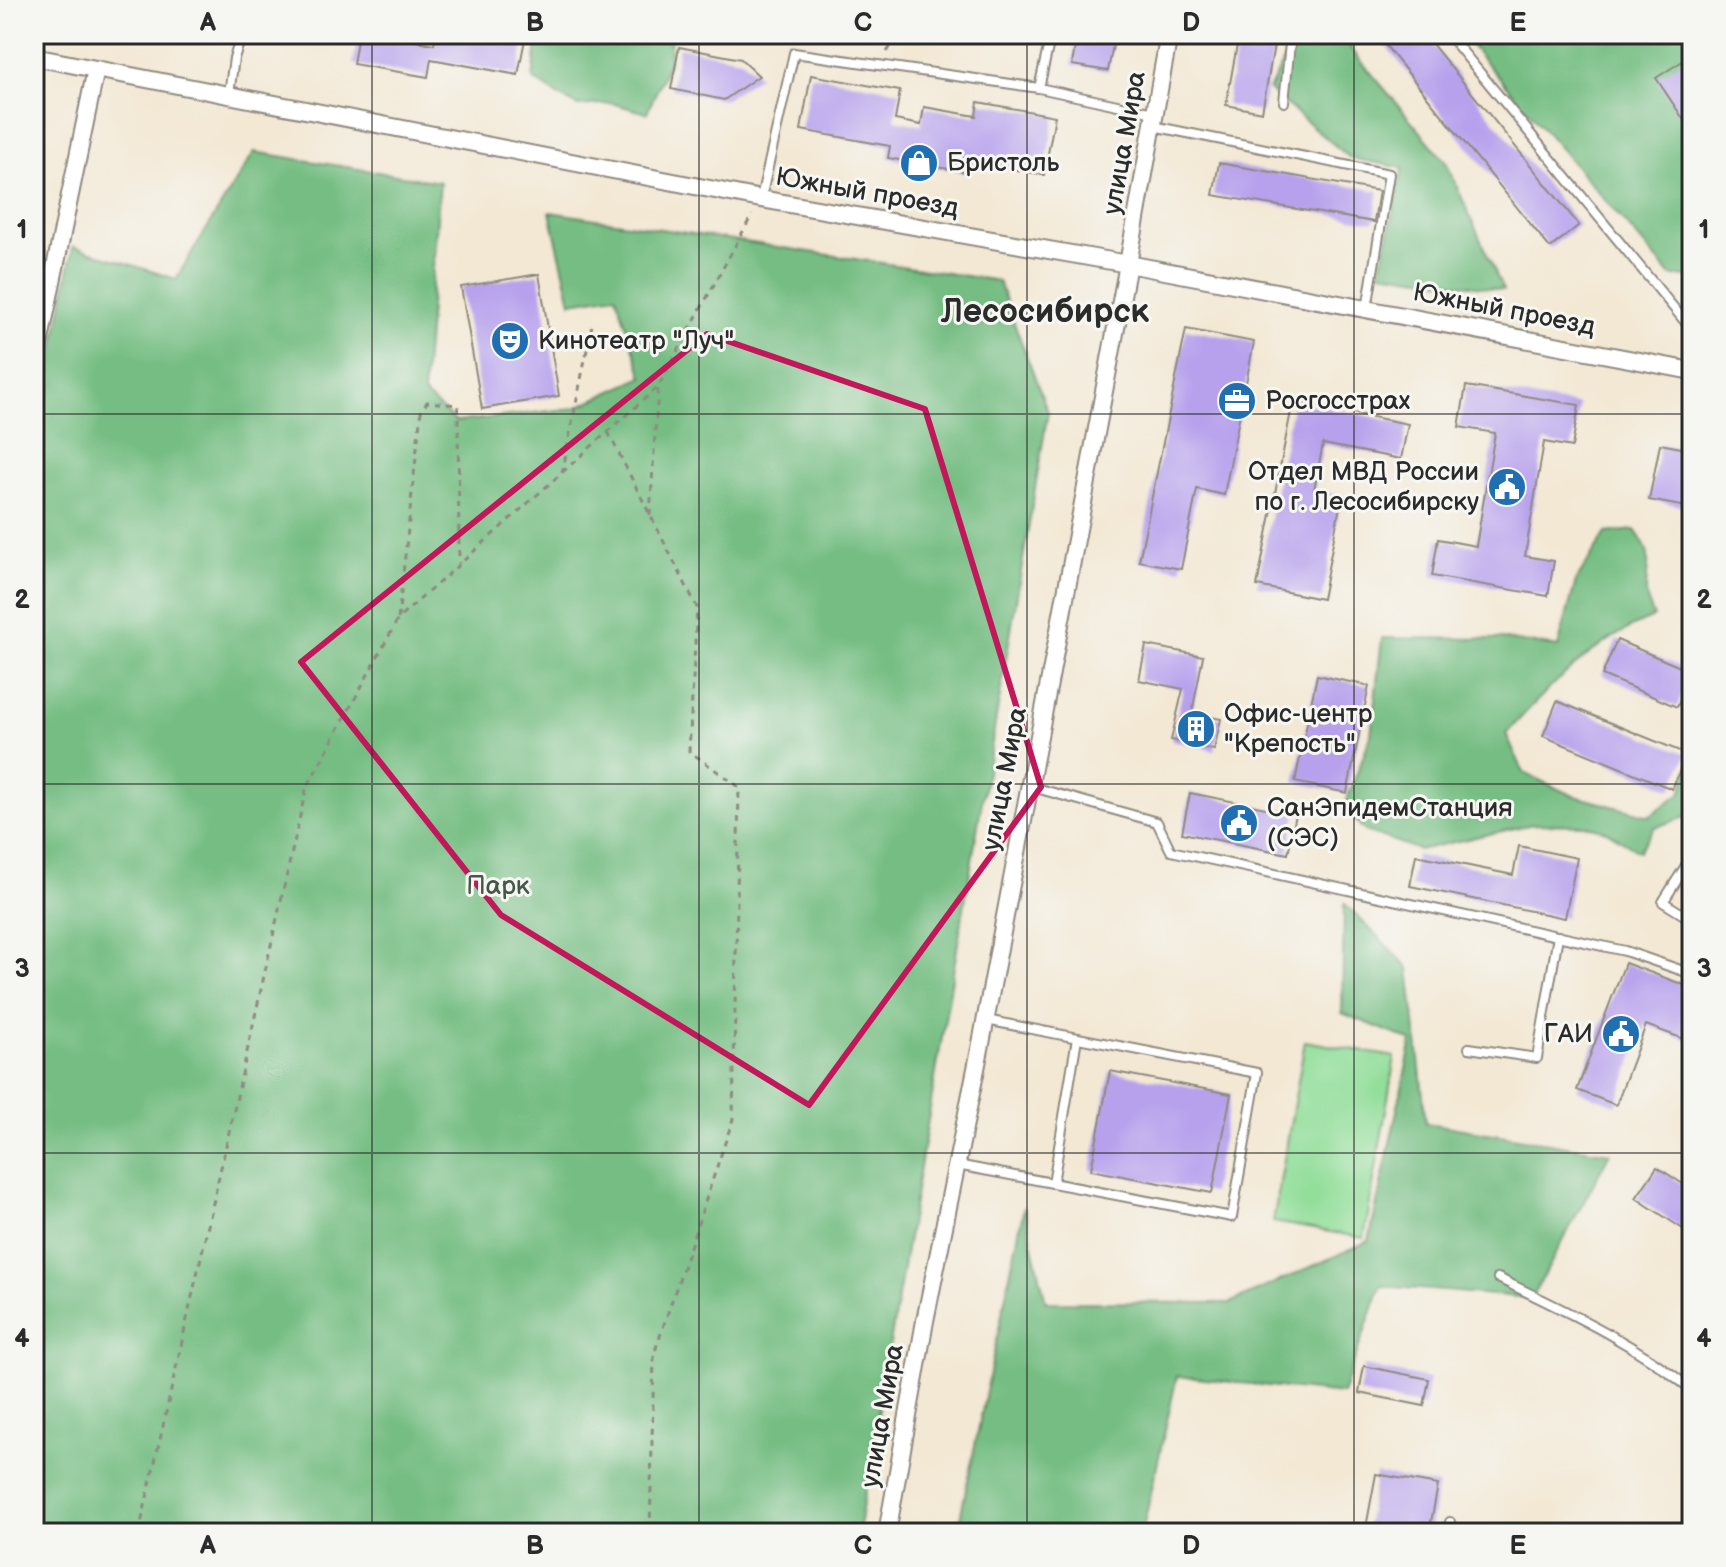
<svg xmlns="http://www.w3.org/2000/svg" width="1726" height="1567" font-family="'Balsamiq Sans',sans-serif">
<rect width="100%" height="100%" fill="#f6f6f2"/>
<filter id="ink" filterUnits="userSpaceOnUse"><feTurbulence type="fractalNoise" baseFrequency=".0125" numOctaves="2"/><feDisplacementMap in="SourceGraphic" scale="16" xChannelSelector="R" yChannelSelector="G"/><feConvolveMatrix kernelMatrix="1 2 1 2 8 2 1 2 1" color-interpolation-filters="sRGB"/></filter>
<filter id="wash" filterUnits="userSpaceOnUse"><feTurbulence type="fractalNoise" baseFrequency=".006" numOctaves="4" result="noise"/><feDisplacementMap in="SourceGraphic" scale="32" xChannelSelector="R" yChannelSelector="G"/><feGaussianBlur stdDeviation="1.8" result="paint"/><feColorMatrix in="noise" values="0 0 0 0 0 0 0 0 0 0 0 0 0 0 0 0 0 1.4 0 .05"/><feComposite in="paint" operator="in"/></filter>
<g filter="url(#wash)">
<rect width="100%" height="100%" fill="#f3e8d4"/>
<path fill="#92de9a" stroke="#5e8462" stroke-width="2" d="M 1305,1041 L 1395,1057 L 1364,1238 L 1273,1222 Z"/>
<g fill="#75bd82" stroke="#507456" stroke-width="2">
<path d="M 538,34 L 671,34 L 669,62 L 647,113 L 611,103 L 579,106 L 562,98 L 533,79 Z"/>
<path d="M 1296,34 L 1368,34 L 1350,48 L 1446,162 L 1503,290 L 1380,272 L 1403,168 L 1350,158 L 1269,90 Z"/>
<path d="M 1461,34 L 1692,34 L 1692,277 L 1671,276 Z"/>
<path d="M 254,152 L 440,182 L 423,393 L 456,422 L 575,408 L 643,377 L 616,295 L 571,302 L 550,212 L 998,281 L 1048,412 L 858,1533 L 34,1533 L 34,456 L 73,246 L 176,279 Z"/>
<path d="M 1635,530 C 1656,559 1646,560 1646,592 C 1646,600 1651,609 1654,617 C 1596,639 1547,688 1506,734 L 1524,773 L 1571,795 L 1649,816 L 1681,793 L 1692,757 L 1692,801 L 1689,816 L 1655,827 L 1639,851 L 1606,831 L 1585,825 L 1533,824 L 1419,850 L 1365,831 L 1344,808 L 1371,735 L 1382,638 L 1501,639 L 1558,647 L 1576,581 L 1606,533 Z"/>
<path d="M 1344,903 L 1409,968 L 1426,1123 L 1610,1153 L 1532,1298 L 1381,1286 L 1342,1394 L 1177,1376 L 1142,1533 L 957,1533 L 1024,1207 L 1046,1302 L 1230,1303 L 1369,1241 L 1412,1041 L 1342,1013 Z"/>
</g>
<g id="blocks">
<g fill="#b7a1ed">
<path d="M 358,34 L 376,34 L 434,44 L 436,34 L 526,34 L 518,75 L 431,59 L 428,77 L 353,64 Z"/>
<path d="M 1077,34 L 1115,34 L 1108,71 L 1072,65 Z"/>
<path d="M 1239,34 L 1276,34 L 1262,112 L 1226,105 Z"/>
<path d="M 1390,34 L 1424,34 L 1579,225 L 1550,248 L 1382,41 Z"/>
<path d="M 679,47 L 741,59 L 759,76 L 724,100 L 671,89 Z"/>
<path d="M 1687,58 L 1692,65 L 1692,132 L 1656,78 Z"/>
<path d="M 811,75 L 900,91 L 895,120 L 921,125 L 924,107 L 976,116 L 978,102 L 1055,116 L 1044,175 L 967,161 L 965,172 L 888,158 L 890,146 L 801,130 Z"/>
<path d="M 1219,163 L 1379,191 L 1374,222 L 1213,195 Z"/>
<path d="M 539,274 L 559,396 L 482,409 L 461,287 Z"/>
<path d="M 1186,329 L 1254,342 L 1224,495 L 1197,489 L 1181,569 L 1139,561 Z"/>
<path d="M 1466,386 L 1579,405 L 1572,447 L 1544,442 L 1525,556 L 1554,561 L 1548,596 L 1432,576 L 1438,539 L 1476,546 L 1495,433 L 1459,427 Z"/>
<path d="M 1293,401 L 1408,424 L 1401,459 L 1323,444 L 1314,490 L 1342,496 L 1322,599 L 1257,586 Z"/>
<path d="M 1660,444 L 1692,450 L 1692,508 L 1649,500 Z"/>
<path d="M 1617,640 L 1692,672 L 1677,707 L 1602,675 Z"/>
<path d="M 1146,645 L 1203,656 L 1192,713 L 1221,719 L 1214,750 L 1171,740 L 1183,689 L 1139,680 Z"/>
<path d="M 1317,675 L 1369,686 L 1347,793 L 1295,782 Z"/>
<path d="M 1557,701 L 1687,754 L 1672,789 L 1543,736 Z"/>
<path d="M 1190,793 L 1296,814 L 1288,854 L 1182,833 Z"/>
<path d="M 1519,846 L 1577,858 L 1565,918 L 1410,886 L 1416,855 L 1513,875 Z"/>
<path d="M 1625,963 L 1692,988 L 1692,1042 L 1646,1025 L 1616,1105 L 1577,1090 Z"/>
<path d="M 1110,1071 L 1231,1094 L 1212,1193 L 1091,1170 Z"/>
<path d="M 1657,1167 L 1692,1190 L 1692,1235 L 1636,1198 Z"/>
<path d="M 1364,1366 L 1429,1379 L 1424,1406 L 1359,1393 Z"/>
<path d="M 1376,1474 L 1438,1485 L 1429,1533 L 1365,1533 Z"/>
</g>
</g>
</g>
<g filter="url(#ink)">
<use href="#blocks" fill-opacity="0" stroke="#8f8a80" stroke-width="2"/>
<g fill="none" stroke-linecap="round" stroke-linejoin="round">
<defs>
<g id="lane">
<path d="M 1051,34 L 1039,88 L 1154,113"/>
<path d="M 1448,34 L 1692,330"/>
<path d="M 229,94 L 234,58 L 242,34"/>
<path d="M 1284,102 L 1291,34"/>
<path d="M 1153,126 L 1389,174 L 1367,309"/>
<path d="M 761,198 L 794,53 L 1039,88"/>
<path d="M 1029,786 L 1157,822 L 1171,851 L 1625,951 L 1692,974"/>
<path d="M 1692,856 L 1663,902 L 1692,920"/>
<path d="M 1469,1048 L 1537,1058 L 1558,936"/>
<path d="M 957,1165 L 1232,1217 L 1257,1073 L 986,1020"/>
<path d="M 1053,1183 L 1077,1038"/>
<path d="M 1498,1278 C 1566,1311 1634,1342 1692,1390"/>
<path d="M 1449,1533 L 1450,1522"/>
</g>
<g id="street">
<path d="M 34,57 L 761,199 L 1128,264 L 1692,371"/>
<path d="M 34,369 L 96,69"/>
<path d="M 887,1533 L 925,1321 L 980,1049 L 1128,264 L 1169,34"/>
</g>
</defs>
<use href="#lane" stroke="#8f8a80" stroke-width="12"/>
<use href="#street" stroke="#8f8a80" stroke-width="20"/>
<g stroke="#8f8a80" stroke-width="3" stroke-dasharray="6 6" stroke-linecap="butt">
<path d="M 887,52 L 899,34"/>
<path d="M 608,432 L 697,607 L 689,751 L 739,787 L 733,1119 L 654,1354 L 650,1533"/>
<path d="M 562,473 L 592,325"/>
<path d="M 650,515 L 658,387"/>
<path d="M 398,619 L 421,412 L 427,402 L 458,405 L 459,563"/>
<path d="M 139,1533 L 306,789 L 398,619 L 658,387 L 752,215"/>
</g>
<use href="#lane" stroke="#fff" stroke-width="8"/>
<use href="#street" stroke="#fff" stroke-width="16"/>
</g>
</g>
<path fill="none" stroke="#c2185b" stroke-width="6" stroke-linejoin="round" d="M 707,334 L 925,409 L 1041,787 L 809,1105 L 501,915 L 301,662 Z"/>
<path fill="none" stroke="#2b2b2b" stroke-width="2" stroke-opacity="0.55" d="M 372,34 L 372,1533M 699,34 L 699,1533M 1027,34 L 1027,1533M 1354,34 L 1354,1533M 34,414 L 1692,414M 34,784 L 1692,784M 34,1153 L 1692,1153"/>
<defs>
<symbol id="shop-disc" viewBox="-11 -11 22 22"><circle r="9.5" fill="#1f6fb2" stroke="#f6f6f2"/><path d="M-5-2.5h2.3a2.7 3.5 0 0 1 5.4 0H5L5.5 6h-11ZM-1.5-2.5h3a1.5 2.3 0 0 0-3 0Z" fill="#fff"/></symbol>
<symbol id="theatre-disc" viewBox="-11 -11 22 22"><circle r="9.5" fill="#1f6fb2" stroke="#f6f6f2"/><path d="M-5-5.5Q0-4 5-5.5V0Q5 5 0 6Q-5 5-5 0ZM-3.3-2.5H-1v1.5H-3.3ZM1-2.5H3.3v1.5H1ZM-2.8 1Q0 5.5 2.8 1Z" fill="#fff"/></symbol>
<symbol id="office-disc" viewBox="-11 -11 22 22"><circle r="9.5" fill="#1f6fb2" stroke="#f6f6f2"/><path d="M-6-3h4V-5.5h4V-3h4V5H-6ZM-1-4.5V-3h2v-1.5ZM-6 0V1H6V0Z" fill="#fff"/></symbol>
<symbol id="civic-disc" viewBox="-11 -11 22 22"><circle r="9.5" fill="#1f6fb2" stroke="#f6f6f2"/><path d="M-.6-6.5H3V-4.5H.6V-3L4-1V1h2V6H-6V1h2V-1L-.6-3ZM-1.2 2.5V6h2.4V2.5Z" fill="#fff"/></symbol>
<symbol id="building-disc" viewBox="-11 -11 22 22"><circle r="9.5" fill="#1f6fb2" stroke="#f6f6f2"/><path d="M-4-6H4V6H1V3H-1V6H-4ZM-2.5-4.3h1.7v1.8h-1.7ZM.8-4.3h1.7v1.8H.8ZM-2.5-1h1.7V.8h-1.7ZM.8-1h1.7V.8H.8Z" fill="#fff"/></symbol>
</defs>
<g fill-rule="evenodd">
<use href="#shop-disc" x="897" y="141" width="44" height="44"/>
<use href="#theatre-disc" x="488" y="319" width="44" height="44"/>
<use href="#office-disc" x="1215" y="379" width="44" height="44"/>
<use href="#civic-disc" x="1485" y="465" width="44" height="44"/>
<use href="#building-disc" x="1174" y="707" width="44" height="44"/>
<use href="#civic-disc" x="1217" y="801" width="44" height="44"/>
<use href="#civic-disc" x="1599" y="1012" width="44" height="44"/>
</g>
<g text-anchor="middle" dominant-baseline="central" stroke-width="6" stroke-linejoin="round" paint-order="stroke">
<g font-size="26" fill="#2b2b2b" stroke="#f6f6f2">
<text transform="translate(1125 143) rotate(-80)">улица Мира</text>
<text transform="translate(867 193) rotate(10)">Южный проезд</text>
<text transform="translate(1504 310) rotate(11)">Южный проезд</text>
<text transform="translate(1005 779) rotate(-79)">улица Мира</text>
<text transform="translate(883 1416) rotate(-80)">улица Мира</text>
</g>
<g font-size="26" fill="#2b2b2b" stroke="#f6f6f2" text-anchor="start">
<text x="947" y="163">Бристоль</text>
<text x="538" y="341">Кинотеатр "Луч"</text>
<text x="1265" y="401">Росгосстрах</text>
<text x="1479" y="472" text-anchor="end">Отдел МВД России<tspan x="1479" dy="30">по г. Лесосибирску</tspan></text>
<text x="1224" y="714">Офис-центр<tspan x="1224" dy="30">"Крепость"</tspan></text>
<text x="1267" y="808">СанЭпидемСтанция<tspan x="1267" dy="30">(СЭС)</tspan></text>
<text x="1593" y="1034" text-anchor="end">ГАИ</text>
</g>
<g font-size="26" fill="#455847" stroke="#f6f6f2">
<text x="498" y="886">Парк</text>
</g>
<g font-size="34" font-weight="bold" fill="#2b2b2b" stroke="#f6f6f2">
<text x="1045" y="311">Лесосибирск</text>
</g>
</g>
<rect width="1726" height="1567" fill="none" stroke="#f6f6f2" stroke-width="88"/>
<rect x="44" y="44" width="1638" height="1479" fill="none" stroke="#2b2b2b" stroke-width="3"/>
<g font-size="26" text-anchor="middle" font-weight="bold" fill="#2b2b2b">
<text x="208" y="31">A</text>
<text x="535" y="31">B</text>
<text x="863" y="31">C</text>
<text x="1191" y="31">D</text>
<text x="1518" y="31">E</text>
<text x="22" y="238">1</text>
<text x="1704" y="238">1</text>
<text x="22" y="608">2</text>
<text x="1704" y="608">2</text>
<text x="22" y="977">3</text>
<text x="1704" y="977">3</text>
<text x="22" y="1347">4</text>
<text x="1704" y="1347">4</text>
<text x="208" y="1554">A</text>
<text x="535" y="1554">B</text>
<text x="863" y="1554">C</text>
<text x="1191" y="1554">D</text>
<text x="1518" y="1554">E</text>
</g>
</svg>
